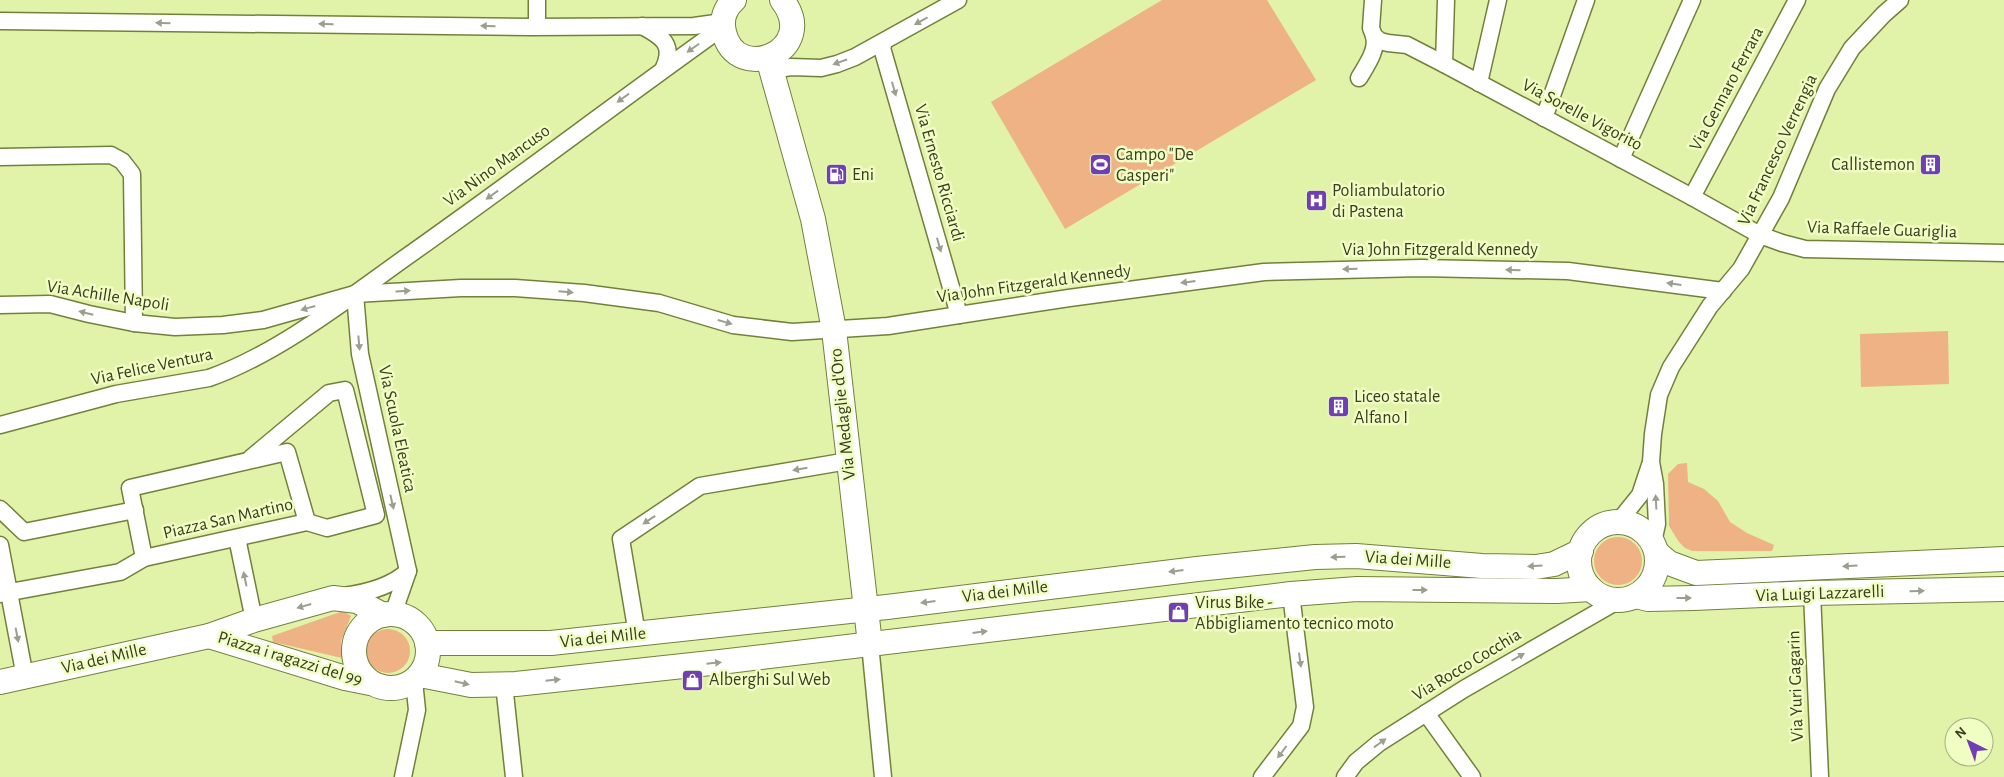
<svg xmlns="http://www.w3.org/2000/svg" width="2004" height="777" font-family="'Alegreya Sans',sans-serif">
<rect width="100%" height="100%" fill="#e1f2a9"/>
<g fill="#eeb284">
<path d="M 1162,0 L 1267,0 L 1316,80 L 1065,229 L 991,102 Z"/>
<path d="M 1948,331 L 1949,384 L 1861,387 L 1860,334 Z"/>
<path d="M 1687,463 L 1688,482 L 1704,489 L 1718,501 L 1730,522 L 1747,533 L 1774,545 L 1772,551 L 1692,551 L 1685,548 L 1679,542 L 1669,526 L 1668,474 L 1678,464 Z"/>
<circle cx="1618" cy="561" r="24"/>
<path d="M 343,611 L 351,616 L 341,641 L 342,658 L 273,642 L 272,636 Z"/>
<circle cx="388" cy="651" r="22"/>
</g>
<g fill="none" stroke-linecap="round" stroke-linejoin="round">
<defs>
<g id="street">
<path d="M 537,0 L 537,26"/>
<path d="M 1373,0 L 1371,28 L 1374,36 L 1380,41 L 1388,43 L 1407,45 L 1444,64 L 1692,197 L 1760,235 L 1782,243 L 1805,249 L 2004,253"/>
<path d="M 0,21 L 532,27 L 694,26 L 723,22"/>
<path d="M 642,26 C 663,37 675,45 663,70"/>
<path d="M 884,42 L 882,48 L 959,315"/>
<path d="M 1444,64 L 1446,0"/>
<path d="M 771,70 L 791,67 L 821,68 L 837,64 L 855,57 L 958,0"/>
<path d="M 1359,78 C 1366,66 1378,50 1374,36"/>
<path d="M 1479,83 L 1498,0"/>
<path d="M 1544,118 L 1586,0"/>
<path d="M 0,157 L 111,155 L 122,161 L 132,174 L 134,323"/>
<path d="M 1621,159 L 1692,0"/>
<path d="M 1692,197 L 1797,0"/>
<path d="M 355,294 L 360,354 L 408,571 L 393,614"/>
<path d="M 0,305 L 50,304 L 89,314 L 134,323 L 175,327 L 223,325 L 263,320 L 355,294 L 461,288 L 515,288 L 584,293 L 659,303 L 733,325 L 792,332 L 888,326 L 1069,298 L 1264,272 L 1421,268 L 1568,271 L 1723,291"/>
<path d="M 0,425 L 116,394 L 209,378 C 275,355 345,301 402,260 C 510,184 615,104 723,27"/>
<path d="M 287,452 L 307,522 L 144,558 L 130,488 Z"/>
<path d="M 251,458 L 329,393 L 345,390 L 376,515 L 327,528 L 307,522"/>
<path d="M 0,509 L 24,532 L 135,510"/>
<path d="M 1619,521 L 1640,495 L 1650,465"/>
<path d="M 237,538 L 254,620"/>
<path d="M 1653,542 L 1657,524 L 1655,484 L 1651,462 L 1653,434 L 1659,395 L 1671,367 L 1710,306 L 1741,269 L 1781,198 L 1827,89 L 1852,48 L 1884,14 L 1900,0"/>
<path d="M 0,545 L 25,677"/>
<path d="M 1812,593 L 1820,777"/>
<path d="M 0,594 L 120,572 L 144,558"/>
<path d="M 343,596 C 366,593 391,587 408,571"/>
<path d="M 637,634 L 621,539 L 700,486 L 848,461"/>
<path d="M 870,644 L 883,777"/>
<path d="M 504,684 L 514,777"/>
<path d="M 1426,713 L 1472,777"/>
<path d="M 403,777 L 417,710 L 414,681"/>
<path d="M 1262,777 L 1301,726 L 1305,707 L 1291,594"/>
<path d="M 1345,777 L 1356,762 L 1379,743 L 1464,689 L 1619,600"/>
</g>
<g id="secondary">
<path d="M 734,0 C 725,8 721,20 724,32 C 736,86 821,50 782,0"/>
<path d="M 768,58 L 813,219 L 834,330 L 870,644"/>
<circle cx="1618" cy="561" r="39"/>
<path d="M 1657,553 L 1669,563 L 1696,573 L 2004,559"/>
<path d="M 1636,596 L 1648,599 L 1694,598 L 1812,593 L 2004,589"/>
<circle cx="391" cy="651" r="37"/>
<path d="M 209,636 L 345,678 L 370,683"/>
<path d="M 427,643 L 551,643 L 887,607 L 1197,569 L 1315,557 L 1356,556 L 1482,566 L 1536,567 L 1554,564 L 1581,551"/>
<path d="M 420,675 L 471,685 L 516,684 L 720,662 L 1291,594 L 1357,589 L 1557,591 L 1591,589"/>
<path d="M 0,682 L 209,636 L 254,620 L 333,598 L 357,601 L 383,615"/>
</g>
</defs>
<use href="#street" stroke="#73803b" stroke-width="19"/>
<use href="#secondary" stroke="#73803b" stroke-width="26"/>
<use href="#street" stroke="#fff" stroke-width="16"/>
<use href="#secondary" stroke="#fff" stroke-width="24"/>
</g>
<defs><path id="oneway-solid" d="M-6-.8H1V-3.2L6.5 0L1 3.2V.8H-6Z" transform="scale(1.25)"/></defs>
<g fill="#9c9e90">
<use href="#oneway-solid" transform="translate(921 21) rotate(151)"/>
<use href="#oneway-solid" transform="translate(163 23) rotate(-179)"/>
<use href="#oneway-solid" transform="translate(326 24) rotate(-179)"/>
<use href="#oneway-solid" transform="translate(488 26) rotate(-179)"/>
<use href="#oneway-solid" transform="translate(693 48) rotate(145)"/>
<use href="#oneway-solid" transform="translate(840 62) rotate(161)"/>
<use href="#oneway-solid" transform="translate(894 89) rotate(74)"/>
<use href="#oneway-solid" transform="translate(623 98) rotate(144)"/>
<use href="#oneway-solid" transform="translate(492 195) rotate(144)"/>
<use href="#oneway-solid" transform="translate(939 245) rotate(74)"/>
<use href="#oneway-solid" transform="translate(1350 269) rotate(178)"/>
<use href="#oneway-solid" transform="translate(1513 270) rotate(-179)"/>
<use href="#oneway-solid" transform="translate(1188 282) rotate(173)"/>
<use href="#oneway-solid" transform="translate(1674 284) rotate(-172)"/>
<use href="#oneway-solid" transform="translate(403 291) rotate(-3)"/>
<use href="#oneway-solid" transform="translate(566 292) rotate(5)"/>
<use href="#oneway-solid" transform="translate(308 308) rotate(164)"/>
<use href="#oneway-solid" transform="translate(86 313) rotate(-166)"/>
<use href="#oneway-solid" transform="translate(725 322) rotate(16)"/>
<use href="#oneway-solid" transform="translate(359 343) rotate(85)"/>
<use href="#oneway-solid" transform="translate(800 469) rotate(170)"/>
<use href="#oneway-solid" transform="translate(392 502) rotate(77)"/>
<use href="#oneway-solid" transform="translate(1656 502) rotate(-93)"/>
<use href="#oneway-solid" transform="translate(649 520) rotate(146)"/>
<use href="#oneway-solid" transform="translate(1338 557) rotate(178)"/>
<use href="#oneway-solid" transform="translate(1535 566) rotate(176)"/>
<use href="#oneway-solid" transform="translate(1850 566) rotate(177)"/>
<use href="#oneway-solid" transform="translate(1176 571) rotate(173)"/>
<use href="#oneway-solid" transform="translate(245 579) rotate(-102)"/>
<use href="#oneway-solid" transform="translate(1420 590)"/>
<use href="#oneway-solid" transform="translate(1917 591) rotate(-1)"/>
<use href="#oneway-solid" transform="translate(1684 598)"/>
<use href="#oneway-solid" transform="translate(928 602) rotate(173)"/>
<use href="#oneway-solid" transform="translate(304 606) rotate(164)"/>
<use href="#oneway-solid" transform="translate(980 632) rotate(-7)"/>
<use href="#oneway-solid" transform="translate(17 635) rotate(79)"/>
<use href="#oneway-solid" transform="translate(1518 657) rotate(-30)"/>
<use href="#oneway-solid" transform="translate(1300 660) rotate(82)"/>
<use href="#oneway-solid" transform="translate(714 663) rotate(-6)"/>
<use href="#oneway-solid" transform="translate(553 680) rotate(-6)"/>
<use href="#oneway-solid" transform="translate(462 683) rotate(13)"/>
<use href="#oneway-solid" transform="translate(1380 743) rotate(-36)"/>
<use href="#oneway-solid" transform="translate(1282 752) rotate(127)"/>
</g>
<defs>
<symbol id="stadium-square" viewBox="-11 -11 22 22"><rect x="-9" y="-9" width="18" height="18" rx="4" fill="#703eb5" stroke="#f0fdc3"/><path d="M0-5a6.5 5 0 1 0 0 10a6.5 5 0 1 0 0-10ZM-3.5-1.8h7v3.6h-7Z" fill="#fff"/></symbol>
<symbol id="building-square" viewBox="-11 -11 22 22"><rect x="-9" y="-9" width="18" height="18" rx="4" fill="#703eb5" stroke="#f0fdc3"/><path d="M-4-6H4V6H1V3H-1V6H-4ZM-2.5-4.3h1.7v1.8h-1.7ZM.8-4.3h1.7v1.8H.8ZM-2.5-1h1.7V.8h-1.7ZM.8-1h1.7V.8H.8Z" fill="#fff"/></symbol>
<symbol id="fuel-square" viewBox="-11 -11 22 22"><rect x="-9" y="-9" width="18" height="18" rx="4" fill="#703eb5" stroke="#f0fdc3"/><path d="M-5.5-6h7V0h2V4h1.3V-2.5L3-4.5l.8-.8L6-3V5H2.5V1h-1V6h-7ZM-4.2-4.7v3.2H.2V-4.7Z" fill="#fff"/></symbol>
<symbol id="hospital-square" viewBox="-11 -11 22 22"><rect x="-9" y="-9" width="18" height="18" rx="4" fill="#703eb5" stroke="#f0fdc3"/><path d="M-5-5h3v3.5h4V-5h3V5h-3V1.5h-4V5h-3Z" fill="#fff"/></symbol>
<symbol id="shop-square" viewBox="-11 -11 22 22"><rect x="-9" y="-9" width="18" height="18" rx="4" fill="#703eb5" stroke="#f0fdc3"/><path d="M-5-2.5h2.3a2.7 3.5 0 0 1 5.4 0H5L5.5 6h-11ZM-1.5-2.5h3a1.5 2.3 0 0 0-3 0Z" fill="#fff"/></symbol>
</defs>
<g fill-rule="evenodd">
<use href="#stadium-square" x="1088" y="152" width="25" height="25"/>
<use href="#building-square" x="1918" y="152" width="25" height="25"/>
<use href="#fuel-square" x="824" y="162" width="25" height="25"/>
<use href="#hospital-square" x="1304" y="188" width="25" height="25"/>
<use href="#building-square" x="1326" y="394" width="25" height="25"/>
<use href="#shop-square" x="1166" y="600" width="25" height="25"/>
<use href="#shop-square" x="680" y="668" width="25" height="25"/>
</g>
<g text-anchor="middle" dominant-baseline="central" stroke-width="5" stroke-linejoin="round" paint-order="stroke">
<g font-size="18" fill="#383e20" stroke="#f0fdc3">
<text transform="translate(1727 89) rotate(-62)">Via Gennaro Ferrara</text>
<text transform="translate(1582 115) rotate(28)">Via Sorelle Vigorito</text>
<text transform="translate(1778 150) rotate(-65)">Via Francesco Verrengia</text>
<text transform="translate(497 166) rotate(-36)">Via Nino Mancuso</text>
<text transform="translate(939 173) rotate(74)">Via Ernesto Ricciardi</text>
<text transform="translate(1882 230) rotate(2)">Via Raffaele Guariglia</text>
<text x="1440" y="250">Via John Fitzgerald Kennedy</text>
<text transform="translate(1034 284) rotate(-8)">Via John Fitzgerald Kennedy</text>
<text transform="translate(108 296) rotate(9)">Via Achille Napoli</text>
<text transform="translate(152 367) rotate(-12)">Via Felice Ventura</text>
<text transform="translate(843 414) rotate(-96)">Via Medaglie d'Oro</text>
<text transform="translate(397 429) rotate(78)">Via Scuola Eleatica</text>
<text transform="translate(228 519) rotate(-13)">Piazza San Martino</text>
<text transform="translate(1408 560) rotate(4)">Via dei Mille</text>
<text transform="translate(1005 592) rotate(-7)">Via dei Mille</text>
<text transform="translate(1820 594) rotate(-2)">Via Luigi Lazzarelli</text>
<text transform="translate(603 638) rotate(-6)">Via dei Mille</text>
<text transform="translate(104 659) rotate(-13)">Via dei Mille</text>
<text transform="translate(290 659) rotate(17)">Piazza i ragazzi del 99</text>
<text transform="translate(1467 665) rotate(-31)">Via Rocco Cocchia</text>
<text transform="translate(1796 686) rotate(-92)">Via Yuri Gagarin</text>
</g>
<g font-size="18" fill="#383e20" stroke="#f0fdc3" text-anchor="start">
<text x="1116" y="155">Campo "De<tspan x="1116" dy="21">Gasperi"</tspan></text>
<text x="1915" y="165" text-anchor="end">Callistemon</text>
<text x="852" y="175">Eni</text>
<text x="1332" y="191">Poliambulatorio<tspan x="1332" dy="21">di Pastena</tspan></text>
<text x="1354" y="397">Liceo statale<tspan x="1354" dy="21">Alfano I</tspan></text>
<text x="1195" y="603">Virus Bike -<tspan x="1195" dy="21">Abbigliamento tecnico moto</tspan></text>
<text x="709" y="680">Alberghi Sul Web</text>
</g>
</g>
<g transform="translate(1969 742) rotate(318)"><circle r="24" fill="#f0fdc3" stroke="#a6b182"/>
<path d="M0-4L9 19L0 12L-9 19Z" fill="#703eb5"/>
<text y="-8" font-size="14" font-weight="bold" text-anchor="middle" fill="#383e20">N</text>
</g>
</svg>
